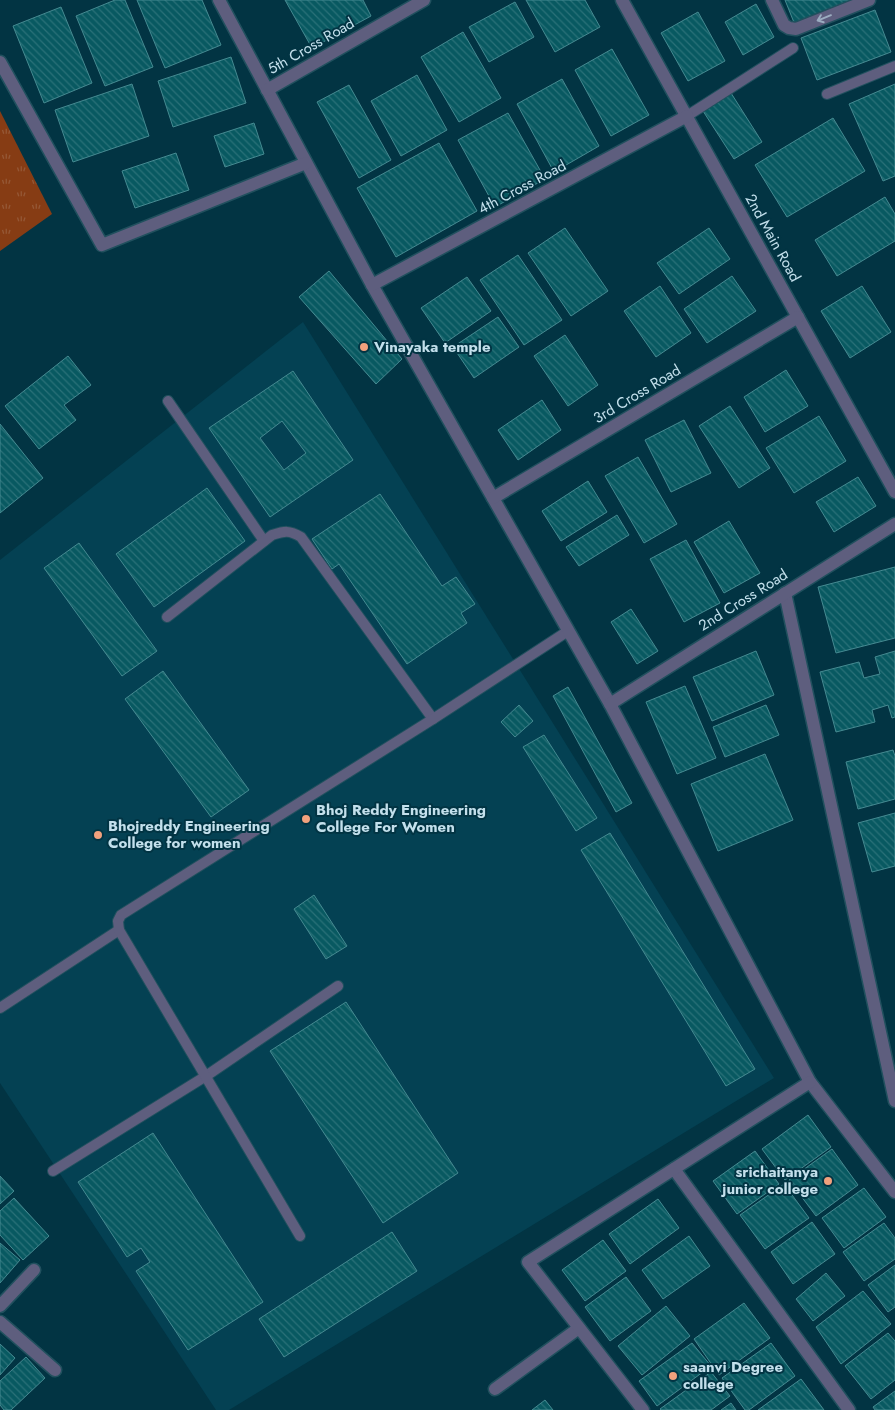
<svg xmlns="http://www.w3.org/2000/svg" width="895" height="1410" font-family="Jost,sans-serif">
<defs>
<pattern id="grass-tufts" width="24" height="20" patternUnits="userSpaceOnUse" patternTransform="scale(1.25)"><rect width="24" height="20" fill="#863c14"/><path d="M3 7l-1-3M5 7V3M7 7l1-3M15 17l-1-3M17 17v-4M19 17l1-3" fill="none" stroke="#955836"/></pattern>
<pattern id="building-back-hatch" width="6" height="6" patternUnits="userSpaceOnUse" patternTransform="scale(1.25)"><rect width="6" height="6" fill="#085961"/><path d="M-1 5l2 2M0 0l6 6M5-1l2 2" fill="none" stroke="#2a7178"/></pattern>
</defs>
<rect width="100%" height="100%" fill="#023443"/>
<path fill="#044153" d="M 303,322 L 774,1078 L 229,1410 L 216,1410 L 0,1083 L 0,560 Z"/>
<path fill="url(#grass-tufts)" d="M 0,111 L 52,214 L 0,251 Z"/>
<g fill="url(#building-back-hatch)" stroke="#458a91" fill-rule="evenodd">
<path d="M 115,0 L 125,0 L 153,67 L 105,86 L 76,16 Z"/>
<path d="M 137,0 L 202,0 L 221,45 L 165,68 Z"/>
<path d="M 285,0 L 363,0 L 371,16 L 312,48 Z"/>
<path d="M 526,0 L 585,0 L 600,27 L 555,52 Z"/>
<path d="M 785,0 L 862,0 L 795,25 Z"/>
<path d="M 515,2 L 534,37 L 489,62 L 469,27 Z"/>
<path d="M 756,4 L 774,37 L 743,55 L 725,22 Z"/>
<path d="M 61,7 L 92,83 L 44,103 L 13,26 Z"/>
<path d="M 875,10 L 891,52 L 817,80 L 801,38 Z"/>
<path d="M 698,12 L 725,61 L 688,81 L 661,33 Z"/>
<path d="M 463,32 L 501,98 L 459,122 L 421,57 Z"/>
<path d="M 612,49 L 649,115 L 611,136 L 575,70 Z"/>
<path d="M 231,57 L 246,103 L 173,127 L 158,81 Z"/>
<path d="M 417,75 L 447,130 L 401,156 L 371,101 Z"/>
<path d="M 562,79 L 599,146 L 554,172 L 517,104 Z"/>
<path d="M 132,84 L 149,136 L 73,162 L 55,110 Z"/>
<path d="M 895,84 L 895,176 L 883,181 L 849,104 Z"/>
<path d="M 349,85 L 391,160 L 359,178 L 317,102 Z"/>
<path d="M 731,93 L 762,142 L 734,159 L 703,111 Z"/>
<path d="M 508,113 L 545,179 L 495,207 L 458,140 Z"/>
<path d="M 833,118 L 865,171 L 787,217 L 755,165 Z"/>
<path d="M 254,123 L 264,154 L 225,167 L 214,136 Z"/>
<path d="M 439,143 L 477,211 L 396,257 L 357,188 Z"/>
<path d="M 176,153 L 189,190 L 135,208 L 122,171 Z"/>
<path d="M 885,197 L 895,214 L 895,241 L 837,276 L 815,240 Z"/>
<path d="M 565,228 L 608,291 L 571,316 L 528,253 Z"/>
<path d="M 709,228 L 730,259 L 679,294 L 657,263 Z"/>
<path d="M 518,255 L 562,320 L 524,345 L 480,280 Z"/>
<path d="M 329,271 L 402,359 L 376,384 L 299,297 Z"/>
<path d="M 732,276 L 756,311 L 707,343 L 684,309 Z"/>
<path d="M 467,277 L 491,311 L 445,343 L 421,308 Z"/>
<path d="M 660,286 L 691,333 L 656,357 L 624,311 Z"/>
<path d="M 862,286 L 891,332 L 850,358 L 821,311 Z"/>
<path d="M 498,317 L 519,347 L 474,378 L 453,347 Z"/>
<path d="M 565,335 L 598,385 L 568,406 L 534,356 Z"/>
<path d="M 68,356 L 91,385 L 64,405 L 76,420 L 39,449 L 5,406 Z"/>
<path d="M 786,370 L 808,406 L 765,432 L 744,397 Z"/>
<path d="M 293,371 L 353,460 L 270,517 L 209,428 ZM 282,421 L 306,453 L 284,470 L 260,438 Z"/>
<path d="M 542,400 L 561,430 L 518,460 L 498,430 Z"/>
<path d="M 730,406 L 770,468 L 739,488 L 699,426 Z"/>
<path d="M 819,416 L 846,461 L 794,493 L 766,448 Z"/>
<path d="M 684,420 L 711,473 L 671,492 L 645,440 Z"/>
<path d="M 0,424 L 43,478 L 0,513 Z"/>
<path d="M 638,457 L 677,524 L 644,543 L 605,476 Z"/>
<path d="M 858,477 L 876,506 L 834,532 L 816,502 Z"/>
<path d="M 588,481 L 607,512 L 561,541 L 542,511 Z"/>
<path d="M 207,488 L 245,541 L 154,607 L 116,554 Z"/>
<path d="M 380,494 L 442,586 L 456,577 L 475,604 L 461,613 L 467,623 L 407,664 L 339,564 L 332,569 L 312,539 Z"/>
<path d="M 617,515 L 629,535 L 579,566 L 566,547 Z"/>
<path d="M 729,521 L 760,573 L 724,593 L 694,542 Z"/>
<path d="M 686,540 L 720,603 L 684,622 L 650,559 Z"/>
<path d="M 79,543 L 157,651 L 122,676 L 44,568 Z"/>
<path d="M 895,567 L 895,638 L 836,653 L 818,587 Z"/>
<path d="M 631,609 L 658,651 L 637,664 L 611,622 Z"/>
<path d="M 756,651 L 774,695 L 712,721 L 693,677 Z"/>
<path d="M 895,651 L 895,717 L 892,718 L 888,705 L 872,710 L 875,722 L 836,732 L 820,672 L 859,662 L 864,678 L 880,674 L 875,657 Z"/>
<path d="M 163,671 L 249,790 L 211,817 L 125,699 Z"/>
<path d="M 685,686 L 716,758 L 677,774 L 646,702 Z"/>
<path d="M 568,687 L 632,803 L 616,812 L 553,696 Z"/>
<path d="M 519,705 L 533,721 L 515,737 L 501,722 Z"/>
<path d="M 766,705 L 779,735 L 725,757 L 713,727 Z"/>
<path d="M 544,735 L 597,818 L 576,831 L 523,747 Z"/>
<path d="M 893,750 L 895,756 L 895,799 L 858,809 L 846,762 Z"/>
<path d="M 765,754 L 793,820 L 718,851 L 691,784 Z"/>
<path d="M 895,813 L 895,866 L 872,872 L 858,823 Z"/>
<path d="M 610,833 L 755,1069 L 726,1086 L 581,850 Z"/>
<path d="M 314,895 L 347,946 L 326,959 L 294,909 Z"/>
<path d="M 346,1002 L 458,1173 L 383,1223 L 270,1051 Z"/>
<path d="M 808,1115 L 831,1147 L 785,1180 L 762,1149 Z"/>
<path d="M 153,1133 L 263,1302 L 188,1350 L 136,1271 L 150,1262 L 141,1248 L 127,1257 L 78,1182 Z"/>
<path d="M 832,1149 L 858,1185 L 816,1216 L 789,1180 Z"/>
<path d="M 755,1151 L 779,1184 L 737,1214 L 713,1181 Z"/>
<path d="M 0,1176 L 14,1191 L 0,1204 Z"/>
<path d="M 784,1184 L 809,1218 L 765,1249 L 740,1215 Z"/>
<path d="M 864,1188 L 886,1217 L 844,1248 L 822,1218 Z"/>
<path d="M 14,1198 L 49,1236 L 23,1260 L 0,1235 L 0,1211 Z"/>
<path d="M 658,1199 L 679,1228 L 630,1264 L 609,1234 Z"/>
<path d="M 812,1222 L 835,1254 L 793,1284 L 771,1252 Z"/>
<path d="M 884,1223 L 895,1238 L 895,1259 L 864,1281 L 843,1252 Z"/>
<path d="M 392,1232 L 417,1271 L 284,1357 L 259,1319 Z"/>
<path d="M 689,1236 L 710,1266 L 663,1299 L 642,1270 Z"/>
<path d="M 603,1240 L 626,1271 L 585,1301 L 562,1270 Z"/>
<path d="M 0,1243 L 20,1260 L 0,1283 Z"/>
<path d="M 895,1265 L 895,1307 L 888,1312 L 868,1285 Z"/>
<path d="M 826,1273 L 845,1296 L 813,1321 L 796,1299 Z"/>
<path d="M 626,1277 L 651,1311 L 610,1341 L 585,1307 Z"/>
<path d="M 863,1291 L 891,1324 L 841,1364 L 816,1327 Z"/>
<path d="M 744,1303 L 770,1338 L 719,1375 L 694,1339 Z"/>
<path d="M 666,1306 L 690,1336 L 642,1375 L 618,1346 Z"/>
<path d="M 888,1333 L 895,1341 L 895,1380 L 871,1399 L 845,1366 Z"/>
<path d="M 692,1343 L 711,1366 L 657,1406 L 639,1381 Z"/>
<path d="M 771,1343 L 795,1376 L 749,1410 L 745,1410 L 722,1378 Z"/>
<path d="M 0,1344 L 15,1358 L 0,1375 Z"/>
<path d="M 26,1357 L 45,1378 L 11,1410 L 4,1410 L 0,1405 L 0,1381 Z"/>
<path d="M 711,1372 L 730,1396 L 711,1410 L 661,1410 L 660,1409 Z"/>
<path d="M 801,1379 L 824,1410 L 758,1410 Z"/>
<path d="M 895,1391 L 895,1410 L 875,1410 L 873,1407 Z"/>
<path d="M 545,1400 L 553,1410 L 532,1410 Z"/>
<path d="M 731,1403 L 736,1410 L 721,1410 Z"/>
</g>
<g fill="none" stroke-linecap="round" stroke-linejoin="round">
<defs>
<g id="service">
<path d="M 827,94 L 895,66"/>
<path d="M 687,116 L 793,48"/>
<path d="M 168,401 L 264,541"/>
<path d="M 167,617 L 272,535 C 285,531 289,530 301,537 L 433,719"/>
<path d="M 0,1008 L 119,930"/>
<path d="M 53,1171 L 206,1076 L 338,986"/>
<path d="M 300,1236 L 119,930 L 118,921 L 121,915 L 433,719 L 568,631"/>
</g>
<g id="minor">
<path d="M 219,0 L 372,285 L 610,704 L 810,1082 L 895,1192"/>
<path d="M 622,0 L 895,492"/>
<path d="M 772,0 L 784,25 L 789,28 L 796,29 L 869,0"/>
<path d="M 0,62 L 102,245 L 306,163"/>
<path d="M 267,90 L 424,0"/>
<path d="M 372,285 L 687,116"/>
<path d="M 493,498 L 798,317"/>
<path d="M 785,593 L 895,1101"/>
<path d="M 610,704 L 895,524"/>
<path d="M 674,1169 L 849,1410"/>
<path d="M 0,1306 L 34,1270"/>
<path d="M 0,1322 L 55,1370"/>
<path d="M 495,1389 L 579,1328"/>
<path d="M 643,1410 L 528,1262 L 810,1082"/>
</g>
</defs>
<use href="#service" stroke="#21505e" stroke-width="12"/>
<use href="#minor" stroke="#21505e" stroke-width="15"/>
<use href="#service" stroke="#5e5e7e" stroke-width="10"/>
<use href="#minor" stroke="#5e5e7e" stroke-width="12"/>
</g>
<defs><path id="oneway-shaft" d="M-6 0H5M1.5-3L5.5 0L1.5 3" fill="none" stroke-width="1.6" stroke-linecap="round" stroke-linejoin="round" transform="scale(1.25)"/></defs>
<use stroke="#9bacc0" href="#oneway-shaft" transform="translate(824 18) rotate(158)"/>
<g fill="#f1a17d" stroke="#023443" stroke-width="2">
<circle cx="364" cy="347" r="5"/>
<circle cx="306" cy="819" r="5"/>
<circle cx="98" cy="835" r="5"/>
<circle cx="828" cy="1181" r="5"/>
<circle cx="673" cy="1376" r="5"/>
</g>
<g text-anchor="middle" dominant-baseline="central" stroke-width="4" stroke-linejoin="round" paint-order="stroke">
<g font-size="15" fill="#c3e0ec" stroke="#023443">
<text transform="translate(311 46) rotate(-30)">5th Cross Road</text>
<text transform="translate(522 187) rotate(-28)">4th Cross Road</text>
<text transform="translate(773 238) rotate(61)">2nd Main Road</text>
<text transform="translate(637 394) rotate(-31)">3rd Cross Road</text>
<text transform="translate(743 600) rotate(-32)">2nd Cross Road</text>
</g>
<g font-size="15" font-weight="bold" fill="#c3e0ec" stroke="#023443" text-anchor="start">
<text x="374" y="347">Vinayaka temple</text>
<text x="316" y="810">Bhoj Reddy Engineering<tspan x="316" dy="17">College For Women</tspan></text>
<text x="108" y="826">Bhojreddy Engineering<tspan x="108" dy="17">College for women</tspan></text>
<text x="818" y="1172" text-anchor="end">srichaitanya<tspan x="818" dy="17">junior college</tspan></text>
<text x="683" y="1367">saanvi Degree<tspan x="683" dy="17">college</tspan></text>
</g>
</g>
</svg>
